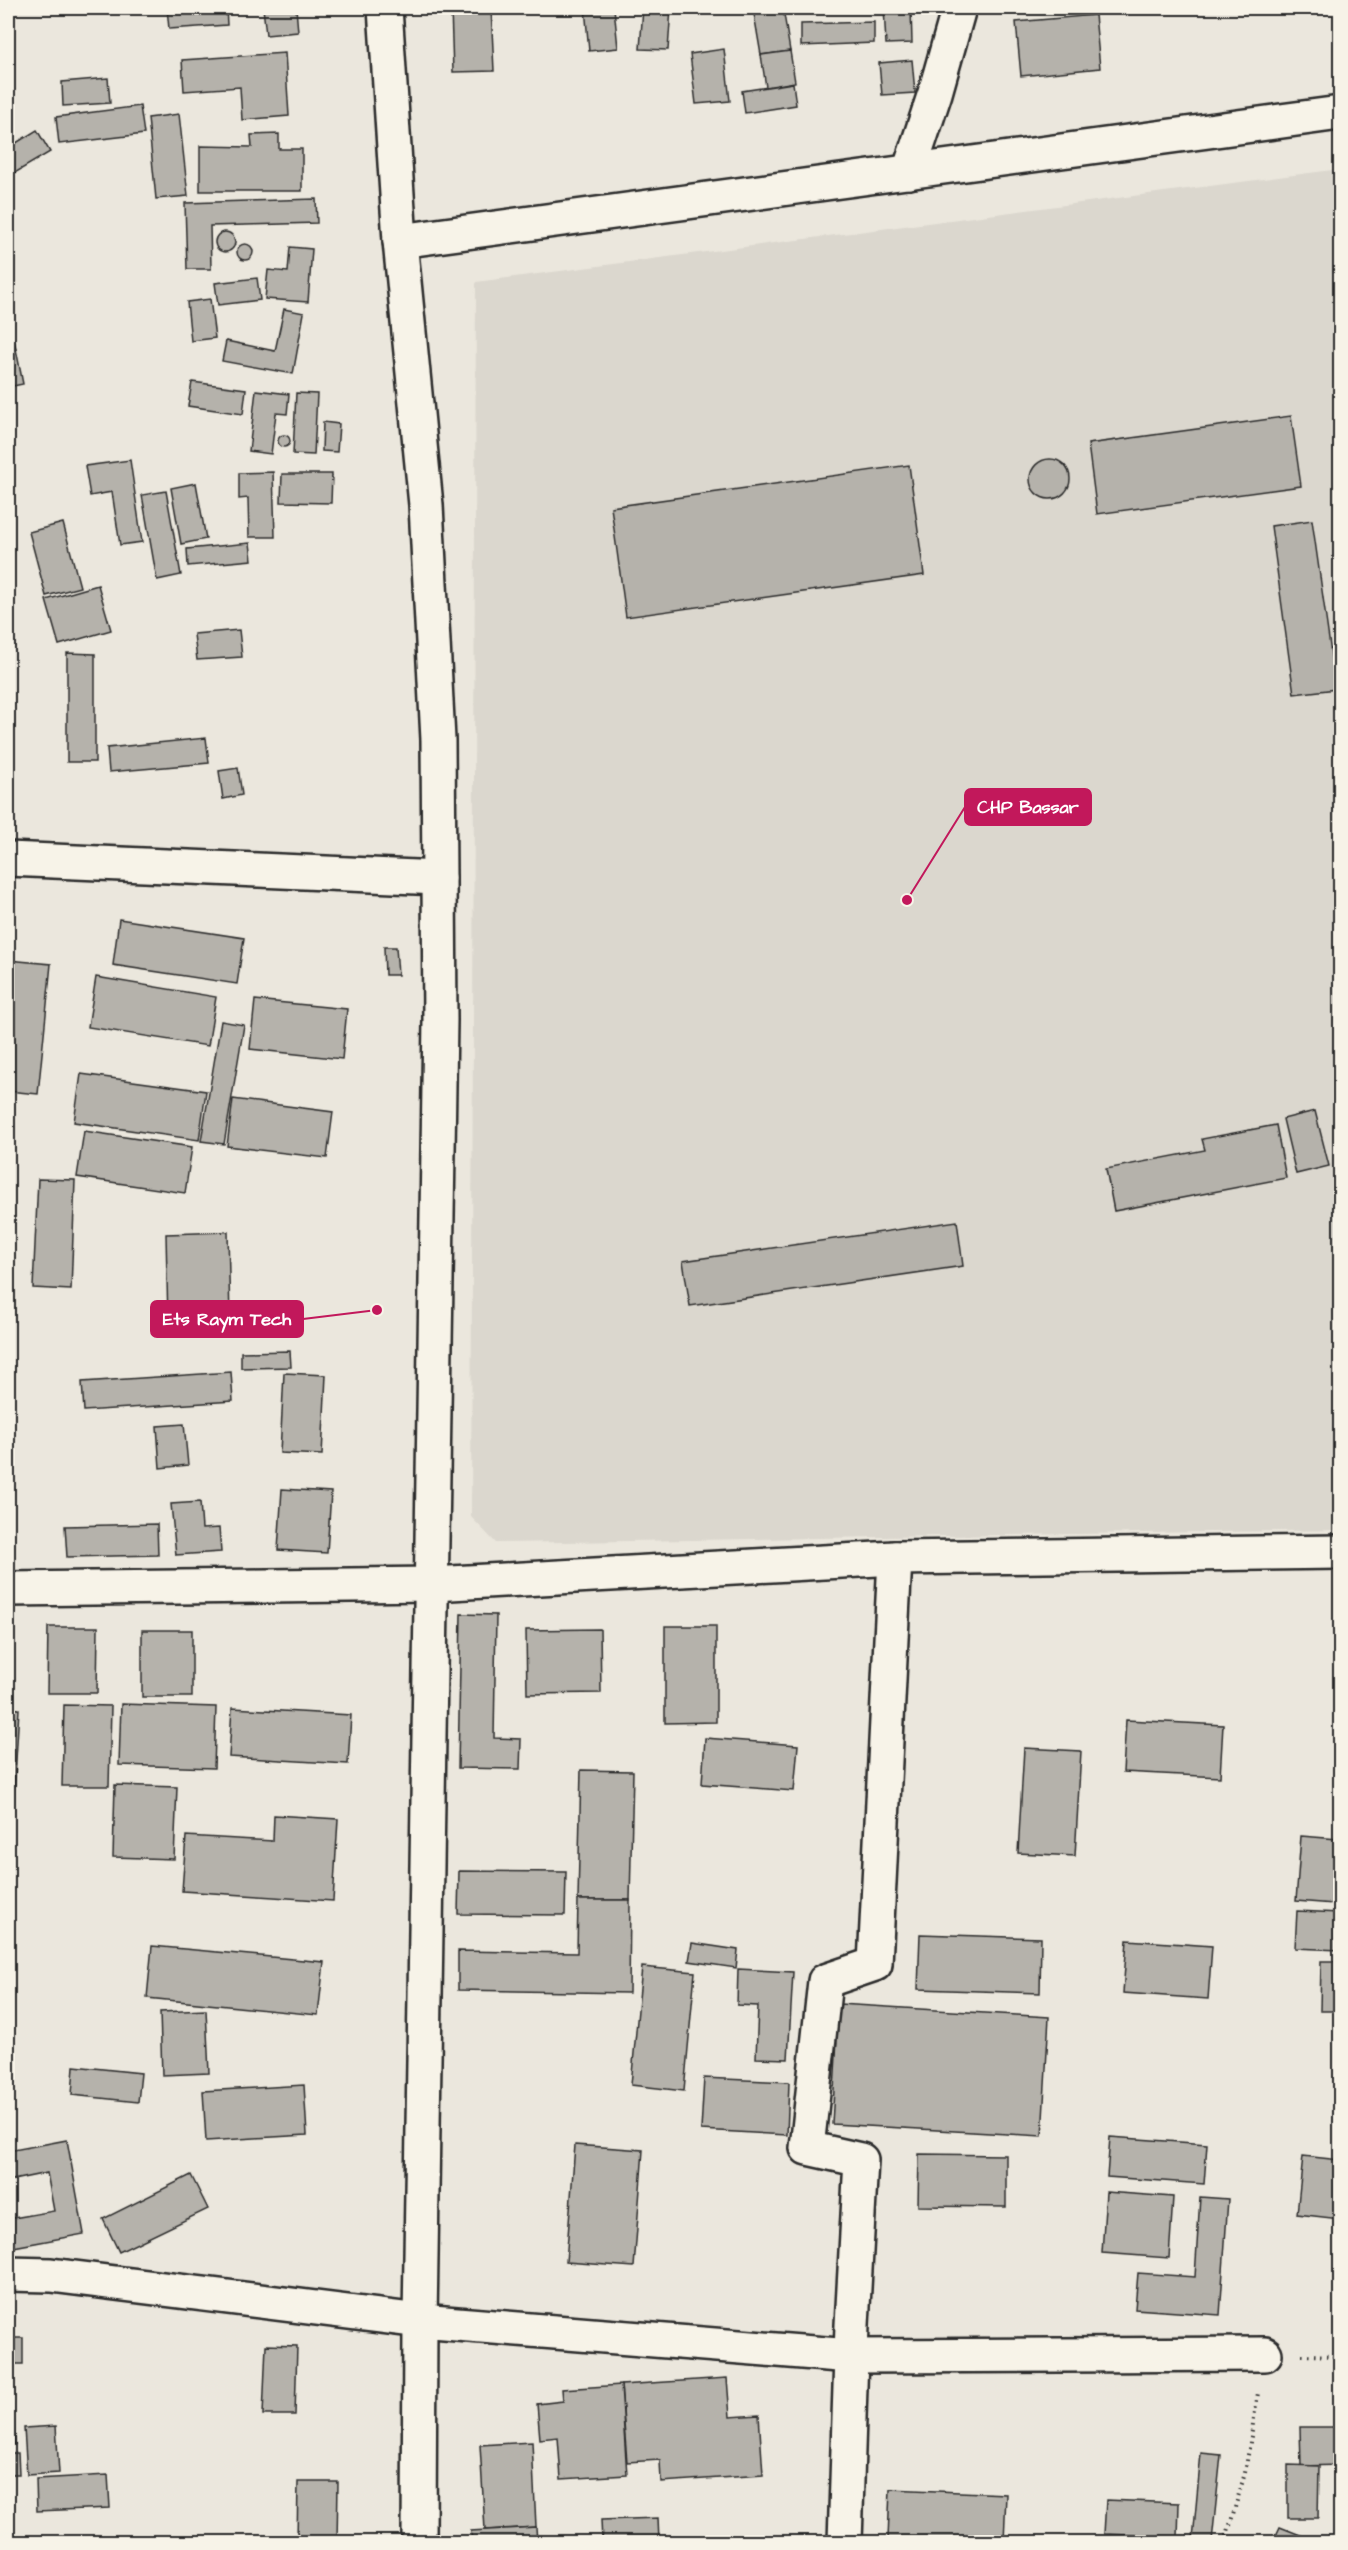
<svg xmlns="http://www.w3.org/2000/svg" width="1348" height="2550" font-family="'Architects Daughter',sans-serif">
<rect width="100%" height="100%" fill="#ebe7dd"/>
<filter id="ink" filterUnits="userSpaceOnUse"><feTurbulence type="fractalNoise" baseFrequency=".0167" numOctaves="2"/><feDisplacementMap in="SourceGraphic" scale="12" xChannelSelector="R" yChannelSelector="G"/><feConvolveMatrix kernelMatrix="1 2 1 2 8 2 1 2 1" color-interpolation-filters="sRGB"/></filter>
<g filter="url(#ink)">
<path fill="#dbd7ce" d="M 1340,169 L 1340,1530 L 496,1543 L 471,1517 L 476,282 Z"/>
<g fill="#b5b2ab" stroke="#2b2b2b" stroke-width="1.5">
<path d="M 167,8 L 226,8 L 227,25 L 169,29 Z"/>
<path d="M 263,8 L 296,8 L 298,32 L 266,35 Z"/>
<path d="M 451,8 L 491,8 L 494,71 L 453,72 Z"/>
<path d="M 585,8 L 614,8 L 618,48 L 589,51 Z"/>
<path d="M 643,8 L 671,8 L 668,50 L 640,49 Z"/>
<path d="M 753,8 L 783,8 L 790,51 L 761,55 Z"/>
<path d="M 884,8 L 911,8 L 912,43 L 886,44 Z"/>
<path d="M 1095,15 L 1100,68 L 1021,76 L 1016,22 Z"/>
<path d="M 874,22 L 874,43 L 801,46 L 801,24 Z"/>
<path d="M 724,49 L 730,101 L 696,104 L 690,54 Z"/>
<path d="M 790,51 L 795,82 L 766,87 L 761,55 Z"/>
<path d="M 285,53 L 289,116 L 242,120 L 240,87 L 184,91 L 182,60 Z"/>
<path d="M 912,60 L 915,93 L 882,95 L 879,63 Z"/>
<path d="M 108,78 L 110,103 L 63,106 L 62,82 Z"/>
<path d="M 793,83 L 796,105 L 745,113 L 742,91 Z"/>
<path d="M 140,106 L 144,134 L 59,144 L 56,117 Z"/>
<path d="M 179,114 L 188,196 L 156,199 L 148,118 Z"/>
<path d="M 37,130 L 50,152 L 8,177 L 8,148 Z"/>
<path d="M 279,134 L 279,149 L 302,149 L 302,191 L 200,191 L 200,146 L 252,147 L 251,135 Z"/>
<path d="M 316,199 L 317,223 L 210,226 L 211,269 L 187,269 L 185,203 Z"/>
<circle cx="225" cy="242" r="10"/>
<circle cx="245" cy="252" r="8"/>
<path d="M 290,247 L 312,249 L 308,302 L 265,299 L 268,270 L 288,272 Z"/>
<path d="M 257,278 L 260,300 L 218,305 L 215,283 Z"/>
<path d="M 210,299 L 215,338 L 191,341 L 187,302 Z"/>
<path d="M 284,309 L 304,313 L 293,374 L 222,361 L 226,341 L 275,351 Z"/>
<path d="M 14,339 L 23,384 L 8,387 L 8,340 Z"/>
<path d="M 192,382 L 246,389 L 243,414 L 188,406 Z"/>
<path d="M 256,390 L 289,394 L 287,414 L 276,413 L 271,454 L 249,451 Z"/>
<path d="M 296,393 L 317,394 L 314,455 L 293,454 Z"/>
<path d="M 1291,416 L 1301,486 L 1097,514 L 1088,444 Z"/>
<path d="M 323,422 L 339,424 L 337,452 L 322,451 Z"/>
<circle cx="284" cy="441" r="6"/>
<circle cx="1050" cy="479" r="20"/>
<path d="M 130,460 L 142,542 L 120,545 L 112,492 L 90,496 L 85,466 Z"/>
<path d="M 909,465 L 924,575 L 626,617 L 611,507 Z"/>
<path d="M 273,472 L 275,537 L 249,537 L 248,498 L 239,499 L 239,473 Z"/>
<path d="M 282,474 L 332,474 L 331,503 L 281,502 Z"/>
<path d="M 196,483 L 206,539 L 181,544 L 171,488 Z"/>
<path d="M 166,491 L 181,575 L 157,580 L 142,495 Z"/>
<path d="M 1312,520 L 1336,689 L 1294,694 L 1271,526 Z"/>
<path d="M 63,523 L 80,587 L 46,596 L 29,532 Z"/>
<path d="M 250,543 L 252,560 L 188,566 L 187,549 Z"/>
<path d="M 98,585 L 111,630 L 59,645 L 46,600 Z"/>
<path d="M 239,630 L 242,657 L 197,660 L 194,634 Z"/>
<path d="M 67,653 L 95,654 L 95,762 L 67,762 Z"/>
<path d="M 206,738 L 209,763 L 109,772 L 107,748 Z"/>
<path d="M 238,768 L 242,795 L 223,799 L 219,771 Z"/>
<path d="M 119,919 L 244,938 L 237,984 L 113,965 Z"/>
<path d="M 384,947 L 396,947 L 398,975 L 385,975 Z"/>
<path d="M 8,960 L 51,964 L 38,1094 L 8,1091 Z"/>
<path d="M 96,977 L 216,997 L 208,1046 L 88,1027 Z"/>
<path d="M 255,1000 L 347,1009 L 342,1059 L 250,1049 Z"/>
<path d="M 221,1021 L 244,1025 L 224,1144 L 201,1141 Z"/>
<path d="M 81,1074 L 206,1091 L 199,1140 L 74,1122 Z"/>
<path d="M 233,1099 L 333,1112 L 327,1158 L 227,1146 Z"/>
<path d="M 1315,1111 L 1329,1166 L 1296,1174 L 1283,1119 Z"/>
<path d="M 1276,1125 L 1286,1178 L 1114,1211 L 1106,1169 L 1205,1150 L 1202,1139 Z"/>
<path d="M 84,1131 L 192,1147 L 185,1193 L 77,1177 Z"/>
<path d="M 38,1179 L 75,1180 L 71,1290 L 33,1288 Z"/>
<path d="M 957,1221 L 963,1266 L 690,1306 L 683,1261 Z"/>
<path d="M 228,1232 L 230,1320 L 168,1322 L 166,1234 Z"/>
<path d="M 290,1351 L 291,1367 L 241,1368 L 241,1352 Z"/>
<path d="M 231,1372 L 233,1401 L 84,1411 L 82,1382 Z"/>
<path d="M 284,1373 L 326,1375 L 322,1455 L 280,1453 Z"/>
<path d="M 184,1424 L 188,1465 L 160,1468 L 157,1426 Z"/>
<path d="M 282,1489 L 331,1492 L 327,1553 L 278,1550 Z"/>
<path d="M 200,1502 L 202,1529 L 219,1528 L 221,1552 L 176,1555 L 171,1504 Z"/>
<path d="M 157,1524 L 158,1555 L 67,1557 L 65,1526 Z"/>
<path d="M 461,1614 L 496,1615 L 494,1738 L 521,1739 L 520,1769 L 458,1768 Z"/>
<path d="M 665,1626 L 716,1626 L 716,1722 L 665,1723 Z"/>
<path d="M 48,1627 L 98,1627 L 97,1693 L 47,1693 Z"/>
<path d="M 600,1629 L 601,1693 L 527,1694 L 526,1630 Z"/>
<rect x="142" y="1630" width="50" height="67"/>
<path d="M 121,1704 L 216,1707 L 214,1768 L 119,1765 Z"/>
<path d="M 64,1705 L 111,1706 L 109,1786 L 62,1786 Z"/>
<path d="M 8,1708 L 19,1709 L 13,1811 L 8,1811 Z"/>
<path d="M 232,1708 L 351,1715 L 348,1764 L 229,1757 Z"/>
<path d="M 1126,1720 L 1223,1725 L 1220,1777 L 1123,1772 Z"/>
<path d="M 705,1738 L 798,1745 L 794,1791 L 702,1784 Z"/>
<path d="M 1024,1748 L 1081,1751 L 1075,1856 L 1018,1853 Z"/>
<path d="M 581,1770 L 633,1771 L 630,1900 L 578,1900 Z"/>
<path d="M 115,1785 L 177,1787 L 174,1859 L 113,1857 Z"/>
<path d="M 274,1815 L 338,1819 L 333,1901 L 182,1891 L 186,1836 L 273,1841 Z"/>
<path d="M 1301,1836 L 1338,1839 L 1334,1904 L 1296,1901 Z"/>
<path d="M 459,1871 L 566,1872 L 565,1915 L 458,1914 Z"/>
<path d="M 578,1900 L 630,1900 L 629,1993 L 458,1990 L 458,1951 L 577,1953 Z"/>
<path d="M 1297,1911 L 1340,1913 L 1340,1950 L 1295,1948 Z"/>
<path d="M 920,1934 L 1041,1938 L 1040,1993 L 918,1989 Z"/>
<path d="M 1127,1940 L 1212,1946 L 1208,1999 L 1123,1993 Z"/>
<path d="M 692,1943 L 738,1950 L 736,1968 L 689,1961 Z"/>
<path d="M 152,1946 L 324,1962 L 318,2015 L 147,1998 Z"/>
<path d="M 1321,1961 L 1340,1961 L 1340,2011 L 1320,2011 Z"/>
<path d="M 642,1967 L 695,1972 L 684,2091 L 631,2085 Z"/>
<path d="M 738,1969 L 793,1972 L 788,2059 L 756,2058 L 758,2006 L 737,2005 Z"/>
<path d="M 839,2004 L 1049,2017 L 1042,2136 L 832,2124 Z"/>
<path d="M 206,2010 L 209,2073 L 162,2075 L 160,2012 Z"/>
<path d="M 74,2066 L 141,2073 L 138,2102 L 72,2095 Z"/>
<path d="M 704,2078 L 789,2082 L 787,2135 L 701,2130 Z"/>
<path d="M 304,2085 L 307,2135 L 206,2141 L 203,2091 Z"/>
<path d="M 1110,2137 L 1207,2144 L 1204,2184 L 1107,2177 Z"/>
<path d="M 67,2140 L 84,2234 L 8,2248 L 8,2219 L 54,2211 L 47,2173 L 8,2181 L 8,2151 Z"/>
<path d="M 575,2145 L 643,2150 L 634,2267 L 566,2262 Z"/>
<path d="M 919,2154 L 1006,2155 L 1006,2207 L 918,2206 Z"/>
<path d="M 1303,2156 L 1340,2160 L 1340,2219 L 1297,2214 Z"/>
<path d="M 191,2175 L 208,2209 L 119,2252 L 103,2219 Z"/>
<path d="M 1106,2192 L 1173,2197 L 1169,2258 L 1102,2253 Z"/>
<path d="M 1200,2197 L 1228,2199 L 1220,2315 L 1135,2309 L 1138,2273 L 1195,2277 Z"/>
<rect x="8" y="2338" width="15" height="26"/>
<path d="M 266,2345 L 297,2346 L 295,2415 L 263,2415 Z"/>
<path d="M 727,2378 L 730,2417 L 759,2415 L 763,2475 L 661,2482 L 660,2460 L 627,2462 L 621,2385 Z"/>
<path d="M 621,2385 L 627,2475 L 561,2479 L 558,2437 L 540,2439 L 537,2404 L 563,2401 L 562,2389 Z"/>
<path d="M 8,2395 L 12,2395 L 15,2444 L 8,2445 Z"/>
<path d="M 56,2426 L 59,2473 L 27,2475 L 24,2428 Z"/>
<path d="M 1300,2427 L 1340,2427 L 1340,2465 L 1301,2466 Z"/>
<path d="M 532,2442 L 536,2527 L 485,2530 L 480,2445 Z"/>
<path d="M 8,2453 L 18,2453 L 19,2474 L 8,2474 Z"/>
<path d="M 1201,2453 L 1221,2455 L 1212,2541 L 1193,2539 Z"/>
<path d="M 1288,2465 L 1319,2466 L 1318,2518 L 1288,2518 Z"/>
<path d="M 108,2475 L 110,2508 L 37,2511 L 36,2479 Z"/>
<path d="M 298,2482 L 338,2482 L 337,2542 L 297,2542 Z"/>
<path d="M 890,2489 L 1006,2494 L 1004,2542 L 888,2539 Z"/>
<path d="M 1106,2500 L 1179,2503 L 1178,2537 L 1104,2534 Z"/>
<path d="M 658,2518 L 659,2542 L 602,2542 L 601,2520 Z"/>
<path d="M 536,2527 L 537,2542 L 472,2542 L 471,2531 Z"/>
<path d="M 1280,2527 L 1318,2542 L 1273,2542 Z"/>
</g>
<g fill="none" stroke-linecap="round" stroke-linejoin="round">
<defs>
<g id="minor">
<path d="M 909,172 L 935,93 L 959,8"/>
<path d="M 400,241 L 1340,113"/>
<path d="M 8,859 L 439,878"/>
<path d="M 8,1589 L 433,1584 L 895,1558 L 1340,1552"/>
<path d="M 8,2274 L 51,2275 L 420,2321 L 851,2356 L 1265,2354"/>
<path d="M 845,2542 L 852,2325 L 861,2160 L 807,2148 L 825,1981 L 875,1964 L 895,1558"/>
</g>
<path id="primary" d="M 385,8 L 400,241 L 426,505 L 438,740 L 440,1020 L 420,2321 L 419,2542"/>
</defs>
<use href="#minor" stroke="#2b2b2b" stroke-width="38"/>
<use href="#primary" stroke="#2b2b2b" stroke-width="38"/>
<g stroke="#2b2b2b" stroke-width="4" stroke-dasharray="1.5 4.5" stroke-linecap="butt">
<path d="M 1302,2355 L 1340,2356"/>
<path d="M 1225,2542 L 1245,2473 L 1258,2393"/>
</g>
<use href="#minor" stroke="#f7f3e8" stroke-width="33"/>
<use href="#primary" stroke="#f7f3e8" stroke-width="33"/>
</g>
</g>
<path fill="none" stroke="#c2185b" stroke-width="2" d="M907 900L965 807M377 1310L303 1319"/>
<g fill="#c2185b" stroke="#f7f3e8" stroke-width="2">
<circle cx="907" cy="900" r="6"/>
<circle cx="377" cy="1310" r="6"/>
</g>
<g fill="#c2185b" stroke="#c2185b" stroke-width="2">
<rect x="965" y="789" width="126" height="36" rx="6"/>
<rect x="151" y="1301" width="152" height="36" rx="6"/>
</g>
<g font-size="18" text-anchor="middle" font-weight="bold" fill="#fff">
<text x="1028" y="813">CHP Bassar</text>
<text x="227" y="1325">Ets Raym Tech</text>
</g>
<rect width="1348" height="2550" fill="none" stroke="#f7f3e8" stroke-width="30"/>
<rect x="15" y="15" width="1318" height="2520" fill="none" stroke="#2b2b2b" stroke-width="2" filter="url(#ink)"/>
</svg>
